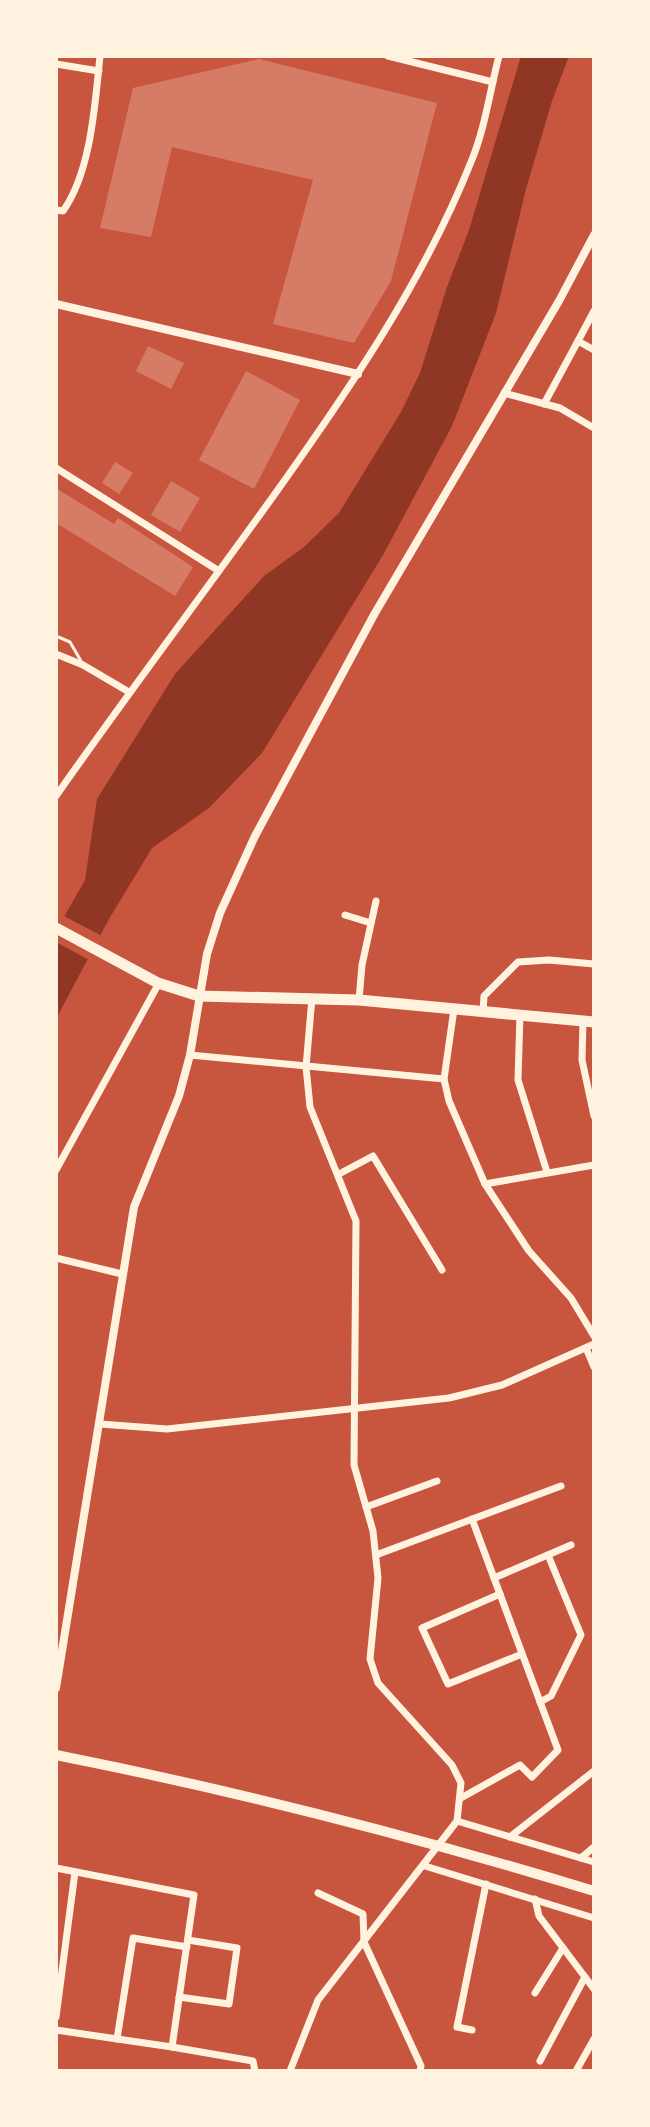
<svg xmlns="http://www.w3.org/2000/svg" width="650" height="2127" font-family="'PT Sans',sans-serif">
<rect width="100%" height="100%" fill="#c8553d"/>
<path fill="#8f3625" d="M 521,56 L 569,56 L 552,101 L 526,189 L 496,313 L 452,426 L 383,555 L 262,753 L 209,808 L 152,848 L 109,919 L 56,1019 L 56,931 L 85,880 L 97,799 L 175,674 L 264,576 L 304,547 L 339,513 L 401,412 L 420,373 L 447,287 L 469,230 Z"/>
<path fill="#c8553d" d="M 60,914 L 104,937 L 91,961 L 56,942 L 56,923 Z"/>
<g fill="#d67c66">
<path d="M 259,59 L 437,103 L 391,281 L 354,343 L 273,324 L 313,180 L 172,147 L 151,237 L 100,228 L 133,88 Z"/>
<path d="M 148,346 L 184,363 L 171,389 L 136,371 Z"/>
<path d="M 246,371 L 300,400 L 254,489 L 199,460 Z"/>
<path d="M 115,462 L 133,473 L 119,494 L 102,483 Z"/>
<path d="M 171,481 L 200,498 L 180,532 L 151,515 Z"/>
<path d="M 56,488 L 114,524 L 118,518 L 193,567 L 175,596 L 56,523 Z"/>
</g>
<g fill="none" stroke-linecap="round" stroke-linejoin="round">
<path stroke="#fff3e0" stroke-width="3" d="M 56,636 L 70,642 L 81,661"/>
<g stroke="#fff3e0" stroke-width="7">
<path d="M 388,56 L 493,82"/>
<path d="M 56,64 L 99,71"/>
<path d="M 56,210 L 63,211 C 91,172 95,104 100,56"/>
<path d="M 578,341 L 594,311"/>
<path d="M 504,393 L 560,408 L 594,428"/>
<path d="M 544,404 L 578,341 L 594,350"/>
<path d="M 56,468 L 219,571"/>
<path d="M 56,654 L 83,665 L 129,692"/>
<path d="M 56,796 C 128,693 204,593 277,491 C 351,387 424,280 471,162 C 485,129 490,90 499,56"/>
<path d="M 345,915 L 371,923"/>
<path d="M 359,1000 L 362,965 L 376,901"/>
<path d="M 454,1009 L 444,1079 L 449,1101 L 485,1184 L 529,1251 L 571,1298 L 594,1336"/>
<path d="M 483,1012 L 484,996 L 518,962 L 549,960 L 594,964"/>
<path d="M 520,1015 L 518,1080 L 547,1172"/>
<path d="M 583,1021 L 582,1060 L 594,1116"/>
<path d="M 190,1055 L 444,1079"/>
<path d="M 56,1170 L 159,983"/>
<path d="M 339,1174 L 373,1156 L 442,1270"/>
<path d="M 485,1184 L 594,1165"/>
<path d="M 56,1258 L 122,1274"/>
<path d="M 586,1348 L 594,1367"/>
<path d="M 100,1424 L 167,1429 L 449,1398 L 502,1385 L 594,1344"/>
<path d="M 366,1507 L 437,1481"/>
<path d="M 376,1555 L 561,1486"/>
<path d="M 494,1578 L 571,1545"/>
<path d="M 500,1594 L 422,1628 L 448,1684 L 522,1654"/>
<path d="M 540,1702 L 551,1696 L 581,1635 L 548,1555"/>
<path d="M 461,1798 L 520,1765 L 532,1777 L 558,1750 L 472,1519"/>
<path d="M 457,1821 L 594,1862"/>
<path d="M 510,1837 L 594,1771"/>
<path d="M 581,1858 L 594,1847"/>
<path d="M 425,1866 L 594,1918"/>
<path d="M 56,1868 L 194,1895 L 172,2047 L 253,2061 L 255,2071"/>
<path d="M 318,1893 L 363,1914 L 364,1942 L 421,2066 L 420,2071"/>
<path d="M 535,1899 L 539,1916 L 594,1989"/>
<path d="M 535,1993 L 563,1948"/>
<path d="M 179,1997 L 229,2004 L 237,1948 L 188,1940"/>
<path d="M 56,2017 L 75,1872"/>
<path d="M 56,2030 L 172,2047"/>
<path d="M 472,2030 L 457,2027 L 486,1884"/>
<path d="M 117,2039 L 133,1938 L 187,1947"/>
<path d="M 540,2061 L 585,1977"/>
<path d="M 290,2071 L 318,2000 L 457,1821 L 461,1783 L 452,1765 L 378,1683 L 370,1659 L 378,1578 L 373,1531 L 354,1465 L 356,1221 L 310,1107 L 306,1067 L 312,998"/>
<path d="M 576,2071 L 594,2039"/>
</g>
<g stroke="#fff3e0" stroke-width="8">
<path d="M 56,304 L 358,374"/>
<path d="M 56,1688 L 134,1207 L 179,1096 L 190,1055 L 207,954 L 220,913 L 255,836 L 375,613 L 559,301 L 594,235"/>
</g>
<path stroke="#fff3e0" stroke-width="10" d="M 56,1755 C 238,1791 416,1837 594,1891"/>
<path stroke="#fff3e0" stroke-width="11" d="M 56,928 L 158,983 L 199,996 L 359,1000 L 594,1022"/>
</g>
<rect width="650" height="2127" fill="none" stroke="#fff3e0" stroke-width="116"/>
</svg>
